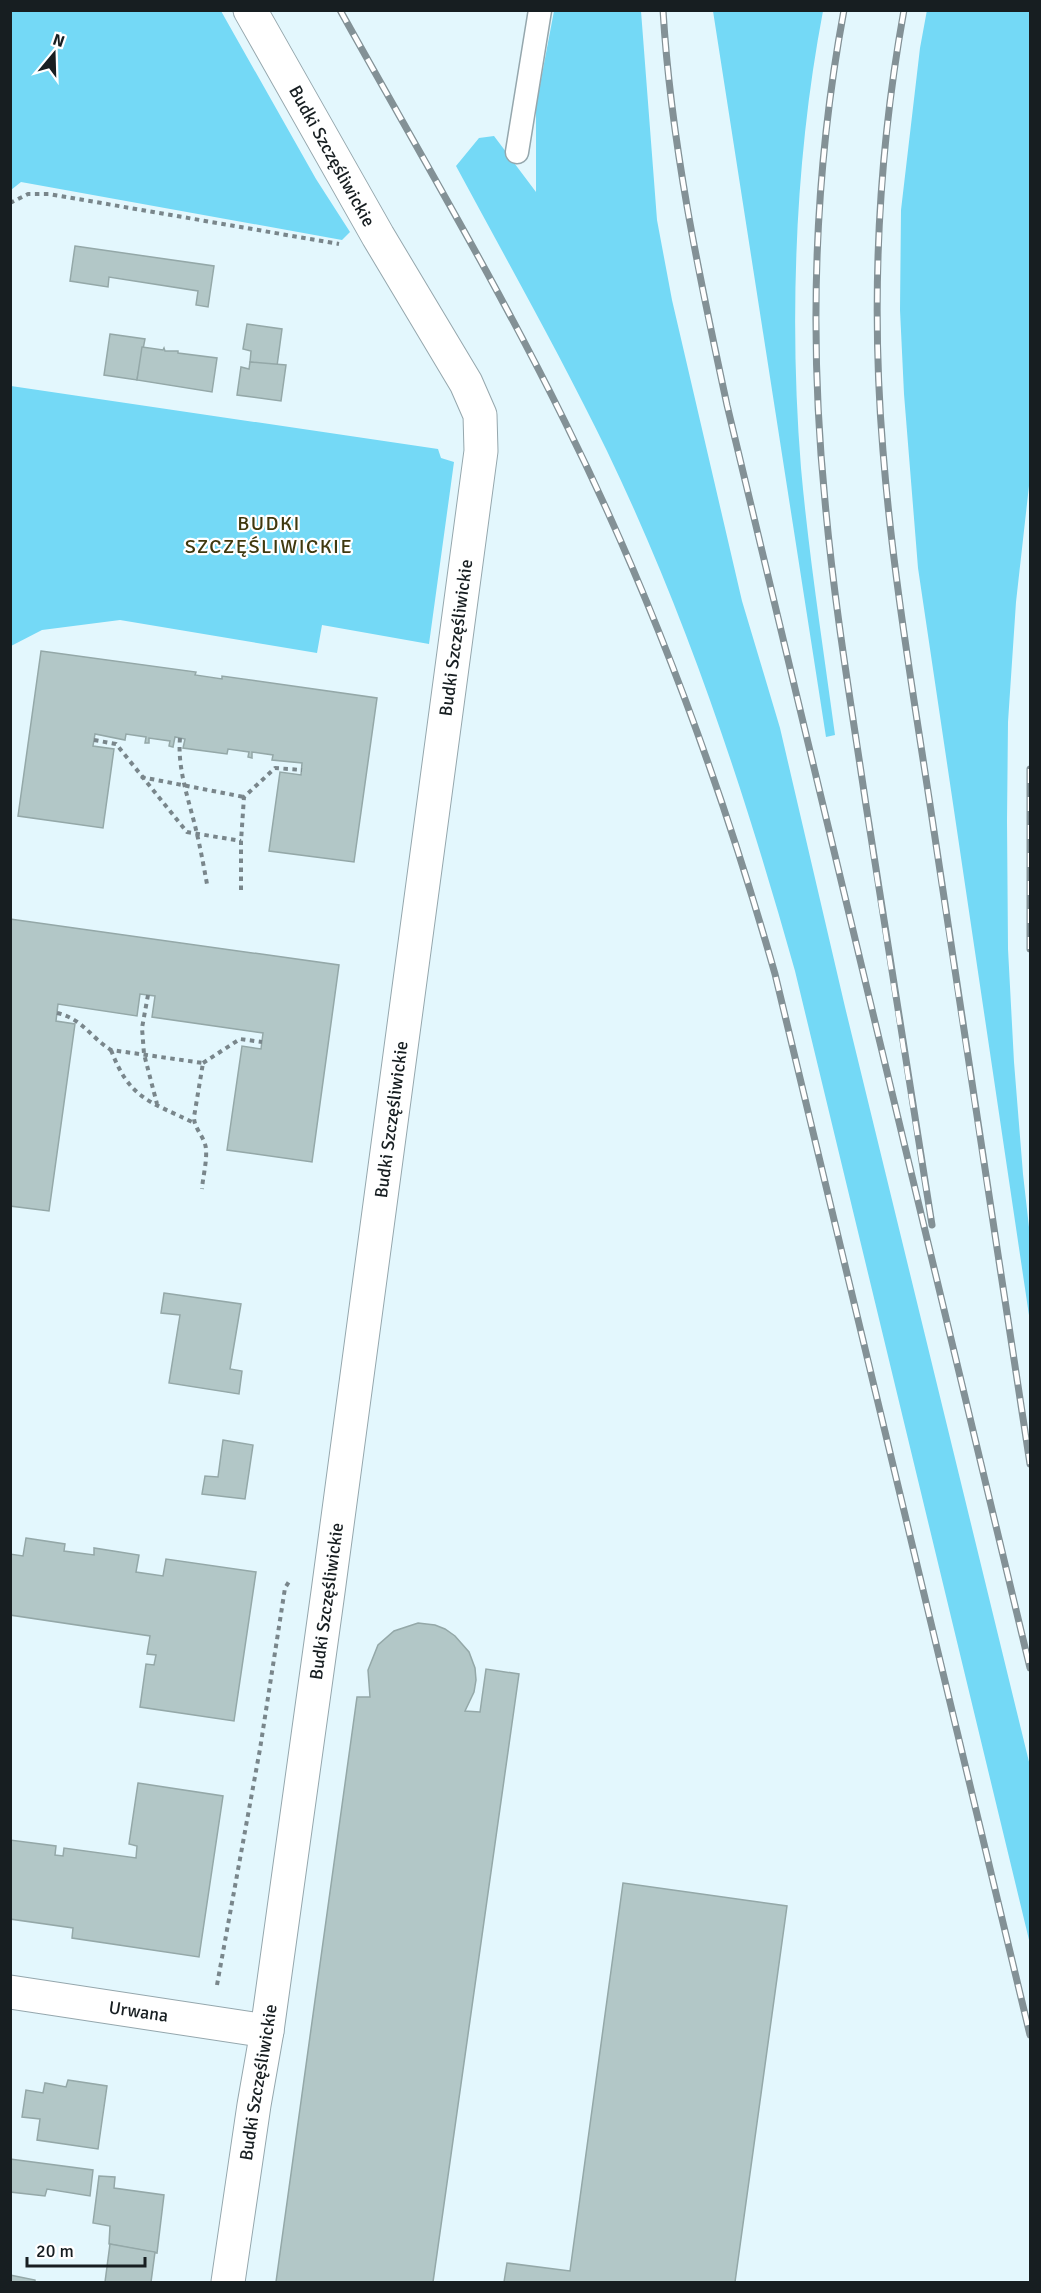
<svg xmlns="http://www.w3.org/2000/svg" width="1041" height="2293" font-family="Signika,sans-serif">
<rect width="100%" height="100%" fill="#e3f7fd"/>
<g fill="#74d9f6">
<path d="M 11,10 L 221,11 L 316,179 L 350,232 L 342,240 L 21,182 L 11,190 Z"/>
<path d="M 927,10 L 1030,11 L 1030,477 L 1016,602 L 1008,722 L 1007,821 L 1008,949 L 1014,1062 L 1023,1174 L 1030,1236 L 1030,1322 L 918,568 L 904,394 L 900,310 L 901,210 L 920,48 Z"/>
<path d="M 554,11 L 641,11 L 657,220 L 672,300 L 742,601 L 780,728 L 845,1007 L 1030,1766 L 1030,1944 L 795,971 C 745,793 687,617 607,451 C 560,354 507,261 456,166 L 479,138 L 494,136 L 536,192 L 536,106 Z"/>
<path d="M 713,11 L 823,11 C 795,157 789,320 801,468 C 809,557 823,646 835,735 L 826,737 Z"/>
<path d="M 11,386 L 438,449 L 441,458 L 454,462 L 429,644 L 322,625 L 317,653 L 120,620 L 42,630 L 11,646 Z"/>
</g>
<g fill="#b2c7c7" stroke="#94a8a8" stroke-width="1.5">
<path d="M 75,246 L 214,266 L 208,307 L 196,305 L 198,291 L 109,277 L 108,287 L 70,281 Z"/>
<path d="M 247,324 L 282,329 L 277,366 L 250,362 L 251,351 L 243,349 Z"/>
<path d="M 110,334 L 145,339 L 137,380 L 104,375 Z"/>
<path d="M 142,347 L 163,350 L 164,348 L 165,351 L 178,351 L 178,353 L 217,358 L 212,392 L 137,380 Z"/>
<path d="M 250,362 L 286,365 L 281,401 L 237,395 L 241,367 L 249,369 Z"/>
<path d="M 41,651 L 196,672 L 195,675 L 222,679 L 222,676 L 377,698 L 354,862 L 269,851 L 280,772 L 301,775 L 302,763 L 272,760 L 273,755 L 252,752 L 252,758 L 248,757 L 249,752 L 228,749 L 227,754 L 183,748 L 185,739 L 175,737 L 173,747 L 169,746 L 170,741 L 149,738 L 149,743 L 145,743 L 146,737 L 126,734 L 125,740 L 95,734 L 93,746 L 114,749 L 103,828 L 18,816 Z"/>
<path d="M 10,919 L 339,965 L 312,1162 L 227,1150 L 242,1046 L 261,1049 L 263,1033 L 152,1017 L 155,996 L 140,994 L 137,1016 L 58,1004 L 56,1021 L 75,1024 L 49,1211 L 10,1206 Z"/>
<path d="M 164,1293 L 241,1304 L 230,1369 L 242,1371 L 239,1394 L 169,1383 L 180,1315 L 161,1313 Z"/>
<path d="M 223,1440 L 253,1445 L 245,1499 L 202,1494 L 205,1476 L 218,1477 Z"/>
<path d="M 26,1538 L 65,1544 L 64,1551 L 94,1555 L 94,1548 L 139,1555 L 136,1572 L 163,1576 L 166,1559 L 256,1572 L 234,1721 L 140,1707 L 146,1664 L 154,1665 L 156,1655 L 147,1654 L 150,1636 L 10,1615 L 10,1554 L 23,1556 Z"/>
<path d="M 418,1623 L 435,1625 L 445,1629 L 455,1636 L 469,1652 L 475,1668 L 476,1680 L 474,1692 L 465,1711 L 480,1712 L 486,1669 L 519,1674 L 433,2282 L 276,2282 L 357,1697 L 370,1697 L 368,1670 L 378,1645 L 394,1631 Z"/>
<path d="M 138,1783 L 223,1796 L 199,1957 L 72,1938 L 73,1928 L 10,1919 L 10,1840 L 56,1846 L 55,1855 L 63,1856 L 64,1848 L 136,1858 L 137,1846 L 129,1844 Z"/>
<path d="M 623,1883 L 787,1906 L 735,2282 L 504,2282 L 507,2263 L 570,2271 Z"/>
<path d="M 68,2080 L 107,2086 L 98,2149 L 37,2140 L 40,2119 L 22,2117 L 26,2090 L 43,2093 L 45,2083 L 66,2087 Z"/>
<path d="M 10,2159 L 93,2170 L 90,2196 L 47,2189 L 45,2196 L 10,2192 Z"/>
<path d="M 99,2176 L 115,2177 L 114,2188 L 164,2195 L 157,2253 L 109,2244 L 110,2226 L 93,2223 Z"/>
<path d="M 110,2244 L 155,2252 L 151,2282 L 105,2282 Z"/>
<path d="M 10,2275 L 35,2280 L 35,2282 L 10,2282 Z"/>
</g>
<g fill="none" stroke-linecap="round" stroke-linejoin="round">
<defs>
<path id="lane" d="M 517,152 L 540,10"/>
<g id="street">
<path id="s1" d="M 10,1992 L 267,2031"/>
<path id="s2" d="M 228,2282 L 254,2105 L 267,2031 L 328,1592 L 481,451 L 480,415 L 466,383 L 378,236 L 250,10"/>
</g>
</defs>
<use href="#lane" stroke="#95a7ad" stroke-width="25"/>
<use href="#street" stroke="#95a7ad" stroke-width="35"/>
<g stroke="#79868b" stroke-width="4" stroke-dasharray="4.5 4.5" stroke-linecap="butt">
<path d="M 10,203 L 28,194 L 49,194 L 339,244"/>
<path d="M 180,738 C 177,770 190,803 197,834 C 201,851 204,868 207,884"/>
<path d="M 94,740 L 116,744 L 187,832 L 241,841"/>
<path d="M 141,777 L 244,797"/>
<path d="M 241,890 L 241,841 L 244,797 L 275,768 L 302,770"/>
<path d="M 148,995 L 142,1028 L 144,1054 L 157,1104"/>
<path d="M 57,1013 C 83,1019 90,1037 111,1050 L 203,1063 L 194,1117 C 194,1129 205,1137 206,1149 C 207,1162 203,1176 202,1189"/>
<path d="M 111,1050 C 130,1100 150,1101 194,1123"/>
<path d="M 203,1063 L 240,1039 L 262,1042"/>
<path d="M 217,1985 L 260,1749 L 285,1588 L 290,1580"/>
</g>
<use href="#lane" stroke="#fff" stroke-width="22"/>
<use href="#street" stroke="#fff" stroke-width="33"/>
<defs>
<g id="rail">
<path d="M 340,10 C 416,147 496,282 565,422 C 653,599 721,784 775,974 L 1030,2035"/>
<path d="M 663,10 C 671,144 699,275 727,405 L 1030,1668"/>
<path d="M 844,10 C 814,171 809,338 825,501 C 834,603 851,704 866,805 C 887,945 909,1085 932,1225"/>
<path d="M 904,10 C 878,154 871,305 883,451 C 893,578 915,704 934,831 C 965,1042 998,1253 1030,1464"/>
<path d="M 1030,769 L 1030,949"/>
</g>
</defs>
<use href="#rail" stroke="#839196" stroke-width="7"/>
<use href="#rail" stroke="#fff" stroke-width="4.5" stroke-dasharray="14" stroke-linecap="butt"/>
</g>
<g text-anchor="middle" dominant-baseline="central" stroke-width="4.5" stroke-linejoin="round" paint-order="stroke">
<g font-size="18" fill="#171e21" stroke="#fff">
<text transform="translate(332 156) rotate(61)">Budki Szczęśliwickie</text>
<text stroke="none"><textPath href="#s2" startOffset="1660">Budki Szczęśliwickie</textPath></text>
<text stroke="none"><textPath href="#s2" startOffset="1174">Budki Szczęśliwickie</textPath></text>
<text stroke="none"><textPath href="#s2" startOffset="688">Budki Szczęśliwickie</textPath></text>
<text stroke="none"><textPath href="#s1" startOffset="130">Urwana</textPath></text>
<text stroke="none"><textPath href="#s2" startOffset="202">Budki Szczęśliwickie</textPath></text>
</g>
<g font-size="20" letter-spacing="1.5" fill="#3f380e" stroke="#fff">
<text x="269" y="523">BUDKI<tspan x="269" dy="23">SZCZĘŚLIWICKIE</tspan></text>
</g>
</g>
<rect width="1041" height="2293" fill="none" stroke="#171e21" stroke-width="24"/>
<g transform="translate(54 54) rotate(19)" stroke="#ffffff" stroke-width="4.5" paint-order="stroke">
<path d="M0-4.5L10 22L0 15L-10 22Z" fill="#171e21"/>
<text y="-9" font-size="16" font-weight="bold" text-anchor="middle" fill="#171e21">N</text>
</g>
<path d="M27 2257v9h118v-9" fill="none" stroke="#171e21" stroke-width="3"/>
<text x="36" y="2257" font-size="18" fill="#171e21" stroke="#ffffff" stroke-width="4.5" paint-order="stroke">20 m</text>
</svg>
